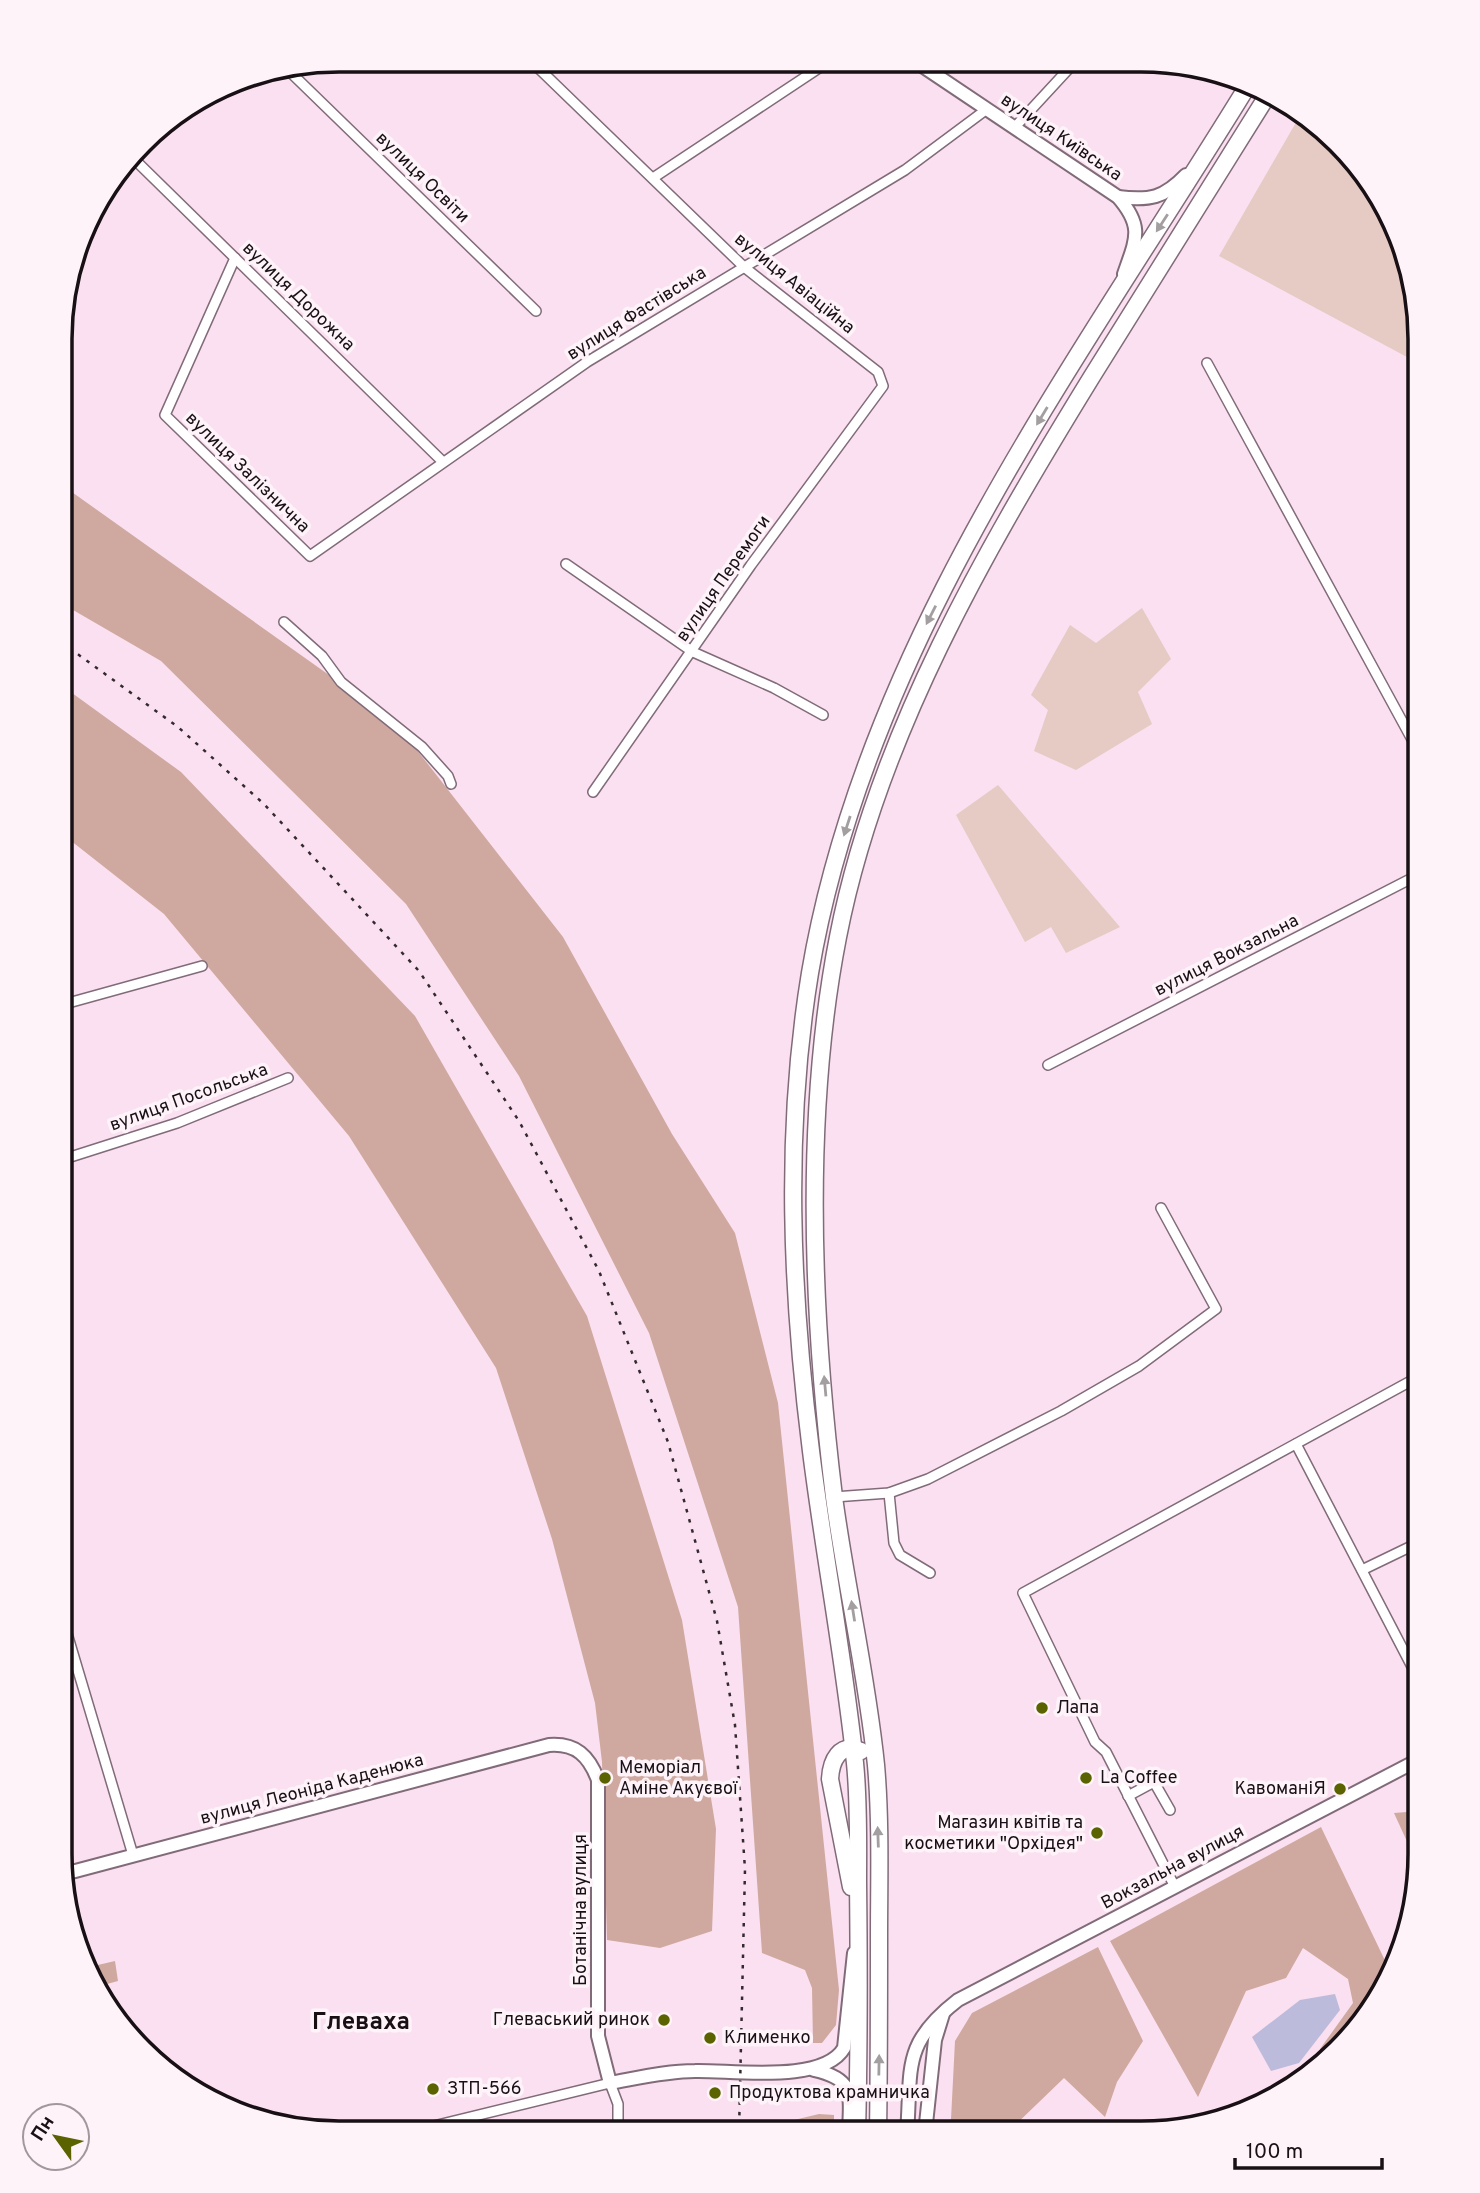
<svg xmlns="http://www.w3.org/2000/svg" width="1480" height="2193" font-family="Overpass,sans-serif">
<rect width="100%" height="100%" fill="#fae0f0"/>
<g fill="#e5cbc4">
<path d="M 1302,112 L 1362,169 L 1399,232 L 1420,339 L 1420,364 L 1219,256 Z"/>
<path d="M 1142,608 L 1171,659 L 1138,692 L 1152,724 L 1076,770 L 1034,751 L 1048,710 L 1031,695 L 1070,625 L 1096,643 Z"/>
<path d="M 998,785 L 1120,927 L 1066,953 L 1051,927 L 1025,942 L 956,815 Z"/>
</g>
<g fill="#cfa9a0">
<path d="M 62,485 L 329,675 L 406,736 L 563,937 L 672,1134 L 735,1233 L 778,1403 L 839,1990 L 836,2025 L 822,2043 L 813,2043 L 812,1988 L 805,1970 L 762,1953 L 738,1607 L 649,1333 L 519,1076 L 406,904 L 161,661 L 61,603 Z"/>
<path d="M 61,685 L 181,772 L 415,1016 L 587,1316 L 682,1620 L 716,1829 L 712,1931 L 660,1948 L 607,1940 L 602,1762 L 595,1703 L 552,1539 L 496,1368 L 349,1136 L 164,914 L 61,833 Z"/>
<path d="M 1420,1811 L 1420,1870 L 1394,1813 Z"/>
<path d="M 1321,1827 L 1391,1973 L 1373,2010 L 1326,2063 L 1320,2064 L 1320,2049 L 1353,2003 L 1348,1979 L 1303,1948 L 1286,1978 L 1246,1991 L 1198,2097 L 1110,1941 Z"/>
<path d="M 1098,1947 L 1143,2041 L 1117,2082 L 1105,2117 L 1064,2078 L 1007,2133 L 945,2133 L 951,2119 L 955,2041 L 972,2013 Z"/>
<path d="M 115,1961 L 118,1981 L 96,1987 L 85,1968 Z"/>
<path d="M 819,2114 L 834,2115 L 834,2133 L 765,2132 L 765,2127 Z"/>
</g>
<path fill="#bcbbdc" d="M 1335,1994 L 1340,2010 L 1299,2063 L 1271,2071 L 1252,2037 L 1300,2000 Z"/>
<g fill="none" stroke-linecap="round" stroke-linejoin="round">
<defs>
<g id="minor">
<path d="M 530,60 L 744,267 L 878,372 L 883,386 L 751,565 L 593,792"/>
<path d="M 286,68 L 536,311"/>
<path d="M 1015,127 L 1075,62"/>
<path d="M 132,157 L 442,461"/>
<path d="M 653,178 L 819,68 L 824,61"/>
<path d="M 235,258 L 165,415 L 310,556 L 587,362 L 905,170 L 987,109"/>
<path d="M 1207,363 L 1420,754"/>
<path d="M 566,564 L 693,652 L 774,688 L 823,715"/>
<path d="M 284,622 L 322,656 L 341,682 L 422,747 L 448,776 L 451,784"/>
<path d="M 61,1005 L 202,966"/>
<path d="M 1048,1065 L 1420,874"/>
<path d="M 61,1160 L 177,1123 L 288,1078"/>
<path d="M 1296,1444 L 1420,1682"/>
<path d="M 889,1493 L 894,1543 L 900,1555 L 930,1573"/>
<path d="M 834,1497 L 889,1493 L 928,1479 L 1061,1411 L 1139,1366 L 1216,1309 L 1161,1208"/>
<path d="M 1362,1570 L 1420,1542"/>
<path d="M 60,1610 L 133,1855"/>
<path d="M 1128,1796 L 1154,1782 L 1170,1810"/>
<path d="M 1175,1887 L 1106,1752 L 1095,1742 L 1023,1593 L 1420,1376"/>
<path d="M 413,2131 L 610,2083 L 618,2104 L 618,2132"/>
</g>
<g id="tertiary">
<path d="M 915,61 L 1118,197 C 1144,227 1136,239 1124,274"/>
<path d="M 1118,197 C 1150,201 1164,198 1186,175"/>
<path d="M 64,1874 L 549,1745 C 576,1743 589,1756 598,1780 L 598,2036 L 610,2083 C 638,2078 667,2071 695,2071 C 733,2070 823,2084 844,2048 L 854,1953"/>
<path d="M 814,2070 C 856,2079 850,2096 849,2133"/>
<path d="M 907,2133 C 912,2068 901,2044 958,2000 L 1420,1759"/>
<path d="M 925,2133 L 935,2040 L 943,2014"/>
</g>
<g id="trunk">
<path d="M 851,1887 L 830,1779 C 831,1761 839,1742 861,1751"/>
<path d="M 857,2133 C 859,2049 859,1966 858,1882 C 858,1843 859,1802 855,1763 C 844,1658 824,1555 811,1451 C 791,1293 784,1131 810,973 C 866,641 1078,363 1250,82"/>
<path d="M 878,2133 C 879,2068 879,2003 879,1938 C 879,1881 881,1822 876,1765 C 867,1675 846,1587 834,1497 C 812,1317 803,1116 838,937 C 877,736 986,549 1091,378 C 1150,282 1210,188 1269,93"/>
</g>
</defs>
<use href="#minor" stroke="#816b79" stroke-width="12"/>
<use href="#tertiary" stroke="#816b79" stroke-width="16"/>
<use href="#trunk" stroke="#816b79" stroke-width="19"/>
<use href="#minor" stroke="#fff" stroke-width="9"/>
<use href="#tertiary" stroke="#fff" stroke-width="12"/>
<use href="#trunk" stroke="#fff" stroke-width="16"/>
<path stroke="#33292f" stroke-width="2.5" stroke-dasharray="3.5 7" stroke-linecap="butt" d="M 61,642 L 178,727 L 264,804 L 419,971 L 519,1121 L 599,1271 L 668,1442 L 717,1621 L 735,1725 L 745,1869 L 739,2132"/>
</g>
<defs><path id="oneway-solid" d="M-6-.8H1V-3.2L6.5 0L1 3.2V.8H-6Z" transform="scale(1.75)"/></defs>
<g fill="#a39fa1">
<use href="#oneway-solid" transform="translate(1162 223) rotate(123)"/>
<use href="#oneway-solid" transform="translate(1042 416) rotate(121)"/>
<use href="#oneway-solid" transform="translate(931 615) rotate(117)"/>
<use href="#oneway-solid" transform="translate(847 826) rotate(108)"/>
<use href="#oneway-solid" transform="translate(825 1386) rotate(-95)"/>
<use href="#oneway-solid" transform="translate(853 1611) rotate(-99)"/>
<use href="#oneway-solid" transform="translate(878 1837) rotate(-92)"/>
<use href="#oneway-solid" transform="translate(879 2065) rotate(-89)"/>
</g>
<g fill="#5b6200" stroke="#fdf3f9" stroke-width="2.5">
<circle cx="1042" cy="1708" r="7"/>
<circle cx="605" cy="1778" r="7"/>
<circle cx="1086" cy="1778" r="7"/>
<circle cx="1340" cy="1789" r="7"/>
<circle cx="1097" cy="1833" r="7"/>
<circle cx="664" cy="2020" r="7"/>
<circle cx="710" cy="2038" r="7"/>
<circle cx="433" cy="2089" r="7"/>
<circle cx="715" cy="2093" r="7"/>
</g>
<g text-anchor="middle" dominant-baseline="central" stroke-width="7" stroke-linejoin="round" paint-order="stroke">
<g font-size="18" fill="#181015" stroke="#fdf3f9">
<text transform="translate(1061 138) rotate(34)">вулиця Київська</text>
<text transform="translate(422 178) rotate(44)">вулиця Освіти</text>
<text transform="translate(794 284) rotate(39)">вулиця Авіаційна</text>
<text transform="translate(298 297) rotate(44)">вулиця Дорожна</text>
<text transform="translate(637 314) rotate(-32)">вулиця Фастівська</text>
<text transform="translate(247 473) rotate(44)">вулиця Залізнична</text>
<text transform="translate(724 579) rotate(-55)">вулиця Перемоги</text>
<text transform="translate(1227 956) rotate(-27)">вулиця Вокзальна</text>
<text transform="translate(189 1098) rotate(-20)">вулиця Посольська</text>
<text transform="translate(312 1790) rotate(-15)">вулиця Леоніда Каденюка</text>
<text transform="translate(1173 1868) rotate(-28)">Вокзальна вулиця</text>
<text transform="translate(581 1910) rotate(-90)">Ботанічна вулиця</text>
</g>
<g font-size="18" fill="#181015" stroke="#fdf3f9" text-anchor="start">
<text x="1056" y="1708">Лапа</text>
<text x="619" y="1768">Меморіал<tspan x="619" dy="21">Аміне Акуєвої</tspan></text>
<text x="1100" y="1778">La Coffee</text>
<text x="1326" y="1789" text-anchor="end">КавоманіЯ</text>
<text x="1083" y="1823" text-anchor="end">Магазин квітів та<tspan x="1083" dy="21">косметики "Орхідея"</tspan></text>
<text x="650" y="2020" text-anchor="end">Глеваський ринок</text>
<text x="724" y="2038">Клименко</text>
<text x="447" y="2089">ЗТП-566</text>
<text x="729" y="2093">Продуктова крамничка</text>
</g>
<g font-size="24" font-weight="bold" fill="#181015" stroke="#fdf3f9">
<text x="361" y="2023">Глеваха</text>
</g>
</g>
<path d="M0 0H1480V2193H0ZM339 72H1141A267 267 0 0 1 1408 339V1854A267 267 0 0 1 1141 2121H339A267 267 0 0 1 72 1854V339A267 267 0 0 1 339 72Z" fill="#fdf3f9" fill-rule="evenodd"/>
<path fill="none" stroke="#181015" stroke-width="3.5" d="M339 72H1141A267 267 0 0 1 1408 339V1854A267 267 0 0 1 1141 2121H339A267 267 0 0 1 72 1854V339A267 267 0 0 1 339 72Z"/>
<g transform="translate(56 2137) rotate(303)"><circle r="33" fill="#fdf3f9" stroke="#a1989e" stroke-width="2"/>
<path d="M0-5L12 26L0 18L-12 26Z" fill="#5b6200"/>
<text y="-10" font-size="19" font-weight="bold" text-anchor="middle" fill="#181015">Пн</text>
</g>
<path d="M1235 2158v10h147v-10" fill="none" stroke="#181015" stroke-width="3.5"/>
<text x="1246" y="2158" font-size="21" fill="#181015" stroke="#fdf3f9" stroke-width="5" paint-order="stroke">100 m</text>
</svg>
